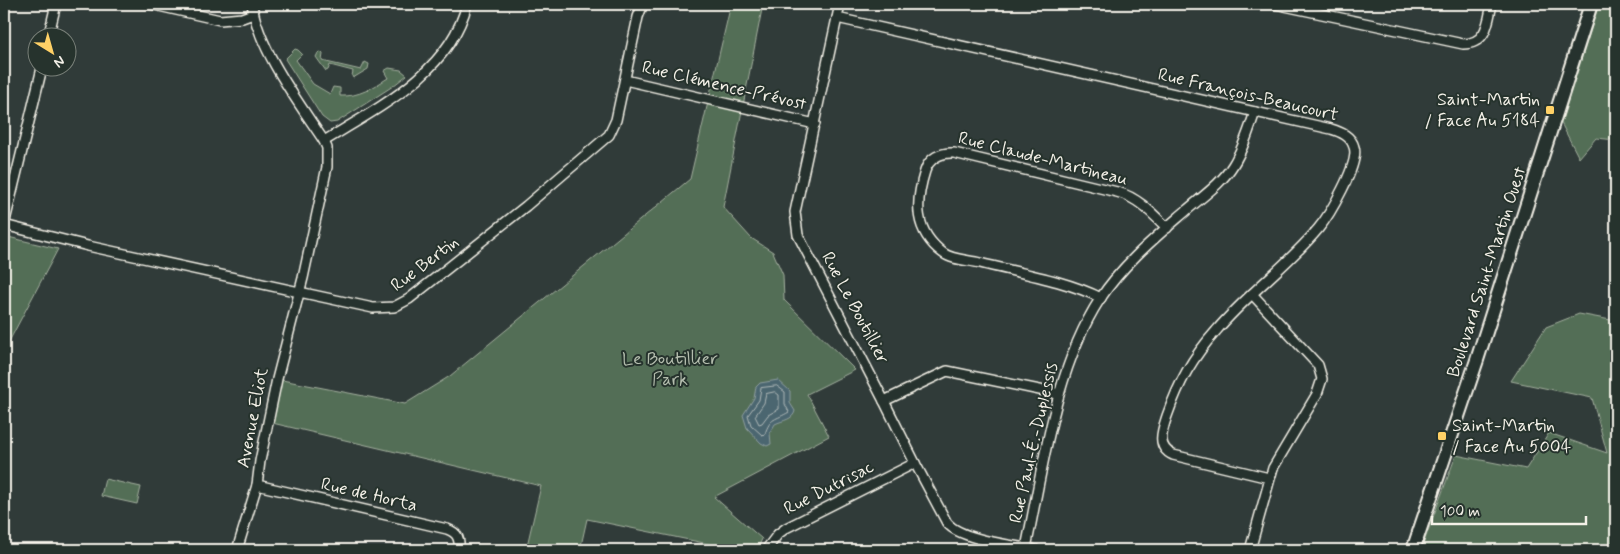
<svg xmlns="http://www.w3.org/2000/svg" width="1620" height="554" font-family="Mynerve,sans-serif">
<rect width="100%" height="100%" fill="#303b39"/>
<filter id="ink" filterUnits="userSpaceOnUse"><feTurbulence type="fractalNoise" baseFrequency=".02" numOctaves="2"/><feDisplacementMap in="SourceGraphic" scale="10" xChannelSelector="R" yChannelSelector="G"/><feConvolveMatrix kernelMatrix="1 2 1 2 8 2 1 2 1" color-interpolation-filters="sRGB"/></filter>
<g filter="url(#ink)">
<g fill="#536e56" stroke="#a4b09f">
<path d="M 731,4 L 763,4 L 723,207 L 751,238 L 773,252 L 783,275 L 784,300 L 855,370 L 807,394 L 829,436 L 714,497 L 762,539 L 757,550 L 738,550 L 587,519 L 580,550 L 526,550 L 541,486 L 268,422 L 277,379 L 405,404 L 450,376 L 690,179 Z"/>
<path d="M 1599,4 L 1616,4 L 1616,140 L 1596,138 L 1579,158 L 1561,123 Z"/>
<path d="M 295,49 L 298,50 L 302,54 L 296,60 L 313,84 L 330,94 L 333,87 L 340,88 L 340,96 C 359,97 372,88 388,78 L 384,71 L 389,68 L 401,70 L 407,75 L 393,86 L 337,122 L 330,123 L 322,117 L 285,59 Z"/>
<path d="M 321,52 L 323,54 L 322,61 L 361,70 L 365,62 L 369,64 L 368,69 L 353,78 L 352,76 L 353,71 L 330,65 L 328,70 L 326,71 L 316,57 L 318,53 Z"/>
<path d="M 4,236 L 58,249 L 4,351 Z"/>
<path d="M 1579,314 L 1616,321 L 1616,550 L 1421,550 L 1456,455 L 1526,469 L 1549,433 L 1607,453 L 1592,398 L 1511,381 L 1546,327 Z"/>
<path d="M 105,479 L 141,487 L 137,504 L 101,496 Z"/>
</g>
<path fill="#4b6670" stroke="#8f9ea0" d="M 778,380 L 790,391 L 790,403 L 795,411 C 793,420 783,420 775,424 L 770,433 L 771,444 L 767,446 L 761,443 L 747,428 L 743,415 L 754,398 L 756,387 L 760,383 Z"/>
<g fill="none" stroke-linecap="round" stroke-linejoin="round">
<g stroke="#b0b9b8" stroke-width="1">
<path d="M 777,386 L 785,392 L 785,404 L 789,412 C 776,420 770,417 765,434 L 762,435 L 751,425 L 748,415 L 759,400 L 761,388 Z"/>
<path d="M 775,392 L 779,395 L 779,409 L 768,415 L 762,423 L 759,424 L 755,416 L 764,403 L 766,394 Z"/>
</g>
<defs>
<g id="minor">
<path d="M 150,4 L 220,20 L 242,18 L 253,14"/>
<path d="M 840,4 L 795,212 L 798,235 L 884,401 L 915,463 L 947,523 C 961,540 1013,545 1036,550"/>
<path d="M 1275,4 L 1463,44 C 1487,44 1488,22 1492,4"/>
<path d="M 837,18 L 1331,129 C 1341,132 1351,136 1354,147 C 1360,163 1329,216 1318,229 C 1287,266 1247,294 1216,331 C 1192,358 1179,382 1167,416 C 1162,431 1156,447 1173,455 L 1269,478"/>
<path d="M 48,38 L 56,4"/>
<path d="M 625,80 L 815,124"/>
<path d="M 324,141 C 380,107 450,72 467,4"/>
<path d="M 4,225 L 88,246 L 373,308 L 394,307 L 409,299 L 526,206 L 609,135 L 616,120 L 638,17 L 643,4"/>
<path d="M 4,225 L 42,68"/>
<path d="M 1101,298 C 1065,280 1019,273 980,263 C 969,260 952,260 943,253 C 914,231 915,203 925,171 C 929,158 941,152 954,153 L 1117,192 C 1137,197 1152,213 1167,228"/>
<path d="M 884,401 L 947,371 L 1059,394"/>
<path d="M 257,485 L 447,529 C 458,533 460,539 459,550"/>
<path d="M 1026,548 C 1043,468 1055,368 1100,299 C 1123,264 1156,237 1187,210 C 1203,196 1222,183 1233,165 C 1243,149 1249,130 1255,112"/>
<path d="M 237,550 L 257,485 L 260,461 L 277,379 L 303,278 L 327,167 L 327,148 L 324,141 C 299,103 258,49 252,4"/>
<path d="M 766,550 L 778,534 L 786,528 L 915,463"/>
<path d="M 1250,550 L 1273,468 L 1317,394 L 1322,379 L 1318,365 L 1252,294"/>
</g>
<path id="secondary" d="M 1413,550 L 1477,360 L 1591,4"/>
</defs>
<use href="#minor" stroke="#f4f1e8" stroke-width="12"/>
<use href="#secondary" stroke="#f4f1e8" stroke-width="16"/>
<use href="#minor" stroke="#26332d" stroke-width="9"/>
<use href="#secondary" stroke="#26332d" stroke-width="12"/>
</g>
</g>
<g fill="#ffd166" stroke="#26332d" stroke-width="2">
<rect x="1545" y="105" width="10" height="10" rx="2.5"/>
<rect x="1437" y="431" width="10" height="10" rx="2.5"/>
</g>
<g text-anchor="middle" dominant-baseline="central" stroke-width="4" stroke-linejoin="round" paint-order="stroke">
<g font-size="18" fill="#f4f1e8" stroke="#26332d">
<text transform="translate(724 86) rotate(13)">Rue Clémence-Prévost</text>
<text transform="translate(1248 95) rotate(13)">Rue François-Beaucourt</text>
<text transform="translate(1043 159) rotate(14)">Rue Claude-Martineau</text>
<text transform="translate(425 264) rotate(-37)">Rue Bertin</text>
<text transform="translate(1487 272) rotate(-72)">Boulevard Saint-Martin Ouest</text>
<text transform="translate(855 308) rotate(62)">Rue Le Boutillier</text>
<text transform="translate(253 418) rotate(-79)">Avenue Eliot</text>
<text transform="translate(1034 443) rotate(-77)">Rue Paul-É.-Duplessis</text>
<text transform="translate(829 488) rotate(-27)">Rue Dutrisac</text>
<text transform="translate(369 495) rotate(13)">Rue de Horta</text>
</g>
<g font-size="18" fill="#f4f1e8" stroke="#26332d" text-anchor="end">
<text x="1540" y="100">Saint-Martin<tspan x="1540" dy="21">/ Face Au 5184</tspan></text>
<text x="1452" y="426" text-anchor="start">Saint-Martin<tspan x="1452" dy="21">/ Face Au 5004</tspan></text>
</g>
<g font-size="18" fill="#b4bdae" stroke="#26332d">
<text x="670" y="359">Le Boutillier<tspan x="670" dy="21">Park</tspan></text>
</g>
</g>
<rect width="1620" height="554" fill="none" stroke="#26332d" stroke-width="20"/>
<rect x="10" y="10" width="1600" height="534" fill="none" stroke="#f4f1e8" stroke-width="2" filter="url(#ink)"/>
<g transform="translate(52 52) rotate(143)"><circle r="24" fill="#26332d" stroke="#787f78"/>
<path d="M0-4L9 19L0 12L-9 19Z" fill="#ffd166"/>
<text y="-8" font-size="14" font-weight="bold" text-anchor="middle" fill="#f4f1e8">N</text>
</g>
<path d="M1432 516v8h154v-8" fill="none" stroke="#f4f1e8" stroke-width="2.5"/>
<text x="1440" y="516" font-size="15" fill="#f4f1e8" stroke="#26332d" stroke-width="4" paint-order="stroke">100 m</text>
</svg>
